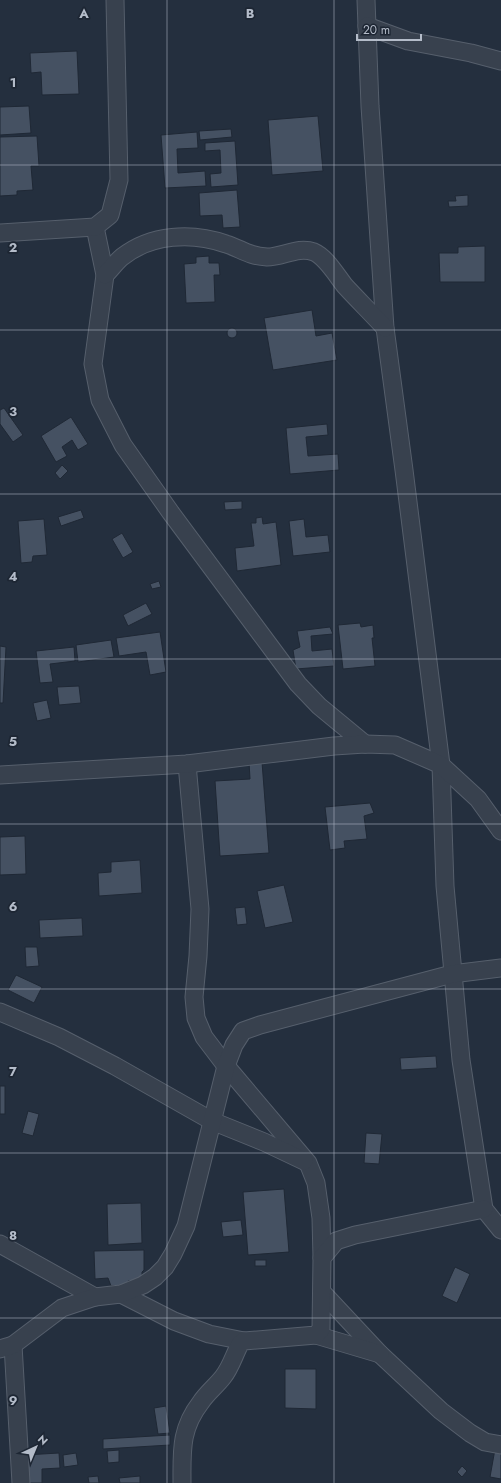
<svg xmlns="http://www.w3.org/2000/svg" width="501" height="1483" font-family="Jost,sans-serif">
<rect width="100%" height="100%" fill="#242f3e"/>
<g fill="#455162" stroke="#1f2835">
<path d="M 77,51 L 79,94 L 42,95 L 41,72 L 31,73 L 30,53 Z"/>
<path d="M 29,106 L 31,133 L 0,135 L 0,107 Z"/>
<path d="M 318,116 L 323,171 L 272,175 L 268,120 Z"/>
<path d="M 231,129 L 232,137 L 200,140 L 199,131 Z"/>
<path d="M 197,132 L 198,148 L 177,149 L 178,173 L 205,171 L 206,186 L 165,188 L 161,135 Z"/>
<path d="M 37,136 L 39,166 L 31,166 L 33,190 L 17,191 L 17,195 L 0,196 L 0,137 Z"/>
<path d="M 235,141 L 238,185 L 211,187 L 210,174 L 221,173 L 220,150 L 205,151 L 205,143 Z"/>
<path d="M 237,190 L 240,227 L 223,228 L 222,215 L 200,216 L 199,193 Z"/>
<path d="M 468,195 L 468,206 L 449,207 L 448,201 L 456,201 L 455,196 Z"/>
<path d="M 485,246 L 485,282 L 440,282 L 439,253 L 458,253 L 458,247 Z"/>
<path d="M 209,256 L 209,263 L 219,263 L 220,275 L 214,275 L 215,302 L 186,303 L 184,264 L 196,263 L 196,257 Z"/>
<path d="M 312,310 L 316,336 L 332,333 L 337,360 L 273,370 L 264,318 Z"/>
<circle cx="232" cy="333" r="5"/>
<path d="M 4,408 L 23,435 L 13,442 L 0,424 L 0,410 Z"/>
<path d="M 71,417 L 88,444 L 78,450 L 72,440 L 62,447 L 67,456 L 56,462 L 41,436 Z"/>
<path d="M 327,424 L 328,435 L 306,437 L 308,456 L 338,454 L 339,470 L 290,474 L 286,428 Z"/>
<path d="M 62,465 L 68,471 L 60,479 L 55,473 Z"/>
<path d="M 242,501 L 242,509 L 225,510 L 224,502 Z"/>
<path d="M 81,510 L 84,518 L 61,526 L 58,517 Z"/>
<path d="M 262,517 L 263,524 L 276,522 L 281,565 L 237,571 L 235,548 L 254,546 L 251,523 L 256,523 L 256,518 Z"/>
<path d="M 44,519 L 47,555 L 33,556 L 32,562 L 21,563 L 18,521 Z"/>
<path d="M 304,519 L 306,537 L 328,535 L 330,552 L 293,556 L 289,521 Z"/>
<path d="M 122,533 L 133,552 L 123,558 L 112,539 Z"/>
<path d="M 159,581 L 161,587 L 152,589 L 150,584 Z"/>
<path d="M 146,603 L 152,614 L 128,626 L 123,615 Z"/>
<path d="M 360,623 L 361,627 L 373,625 L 374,638 L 372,638 L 375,666 L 343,669 L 338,625 Z"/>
<path d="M 330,627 L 333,634 L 311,636 L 312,651 L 332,649 L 334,666 L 296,669 L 293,650 L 300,647 L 297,631 Z"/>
<path d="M 160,632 L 166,672 L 150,675 L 146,652 L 119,656 L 116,638 Z"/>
<path d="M 111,640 L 114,657 L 78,662 L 76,645 Z"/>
<path d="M 0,646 L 6,647 L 3,703 L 0,703 Z"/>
<path d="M 74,647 L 75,661 L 50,664 L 53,682 L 40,683 L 36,651 Z"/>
<path d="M 79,686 L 81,703 L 59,705 L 57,687 Z"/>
<path d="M 47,700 L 51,718 L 37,721 L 33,703 Z"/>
<path d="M 249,762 L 262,762 L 269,853 L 220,856 L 215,781 L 250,779 Z"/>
<path d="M 370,803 L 374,813 L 364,816 L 367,839 L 344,841 L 345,848 L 330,850 L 325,807 Z"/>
<path d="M 25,836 L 26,874 L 0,875 L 0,837 Z"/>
<path d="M 140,860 L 142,893 L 99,896 L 98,873 L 111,872 L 111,862 Z"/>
<path d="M 284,885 L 293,922 L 265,928 L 257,891 Z"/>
<path d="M 245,907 L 247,924 L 237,925 L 235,908 Z"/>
<path d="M 82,918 L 83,936 L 40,938 L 39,920 Z"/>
<path d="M 25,947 L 37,947 L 39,966 L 26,967 Z"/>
<path d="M 16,975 L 42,987 L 34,1003 L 8,990 Z"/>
<path d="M 436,1056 L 437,1068 L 401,1070 L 400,1058 Z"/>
<rect x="0" y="1086" width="5" height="28"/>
<path d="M 28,1111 L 39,1114 L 33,1136 L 22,1133 Z"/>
<path d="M 366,1133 L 382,1134 L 379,1164 L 364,1163 Z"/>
<path d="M 284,1189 L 289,1252 L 248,1255 L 243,1192 Z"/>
<path d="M 141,1203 L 142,1243 L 108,1245 L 107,1204 Z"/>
<path d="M 241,1220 L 243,1235 L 223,1237 L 221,1222 Z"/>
<path d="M 144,1250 L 144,1270 L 142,1272 L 142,1280 L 128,1281 L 125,1285 L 111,1286 L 108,1278 L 95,1279 L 94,1251 Z"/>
<rect x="255" y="1260" width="11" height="6"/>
<path d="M 455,1267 L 470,1274 L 457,1303 L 442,1296 Z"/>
<path d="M 285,1369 L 316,1369 L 316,1409 L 285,1408 Z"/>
<path d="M 166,1406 L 170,1433 L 158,1434 L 154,1408 Z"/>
<path d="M 170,1435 L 170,1445 L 103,1449 L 103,1439 Z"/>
<path d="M 495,1449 L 501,1450 L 501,1479 L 490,1477 Z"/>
<path d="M 119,1450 L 119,1462 L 108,1463 L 107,1451 Z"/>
<path d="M 59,1453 L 60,1468 L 42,1469 L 42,1483 L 27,1483 L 25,1455 Z"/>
<path d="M 76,1453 L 78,1465 L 64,1467 L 63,1455 Z"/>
<path d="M 462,1466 L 467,1471 L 462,1477 L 457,1472 Z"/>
<path d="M 98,1476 L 99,1483 L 89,1483 L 88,1477 Z"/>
<path d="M 140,1476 L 140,1483 L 120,1483 L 119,1478 Z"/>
</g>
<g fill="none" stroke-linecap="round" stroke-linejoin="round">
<defs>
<g id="minor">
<path d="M 366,0 L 370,106 L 385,328 L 404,470 L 441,765 L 445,886 L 461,1060 L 484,1209 L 501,1230"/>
<path d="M 367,26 L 408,41 L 471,53 L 501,61"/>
<path d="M 95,227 L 105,275 L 93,364 L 100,400 L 123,445 L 171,513 L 298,684 L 319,706 L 365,744"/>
<path d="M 0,233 L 95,227 L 110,215 L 119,180 L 115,0"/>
<path d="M 105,275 C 111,269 116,262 122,257 C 151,234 192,232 226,244 C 242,249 248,256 267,257 C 283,257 298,246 314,252 C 326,257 337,276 345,286 C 358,300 372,314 385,328"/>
<path d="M 187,764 L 200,909 L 198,956 L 194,997 L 196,1018 L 204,1037 L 226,1066 L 308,1163 L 316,1183 L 321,1218 L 322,1258"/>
<path d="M 0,775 L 187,764 L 334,746 L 365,744 L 395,745 L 441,765 L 478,799 L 501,831"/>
<path d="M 0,1012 L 59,1037 L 115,1066 L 212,1121 L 264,1142 L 304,1161"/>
<path d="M 0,1244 L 95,1297"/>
<path d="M 322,1292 L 380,1354 L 441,1411 L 470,1433 L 485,1442 L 501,1445"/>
<path d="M 121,1294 L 174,1321 L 209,1334 L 244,1341"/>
<path d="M 316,1335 L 380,1354"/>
<path d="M 13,1345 L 21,1483"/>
<path d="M 0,1349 L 13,1345 L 62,1308 L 95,1297 L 121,1294 L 143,1285 L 155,1277 L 165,1267 L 173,1254 L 186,1226 L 226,1066 L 234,1045 L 243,1031 L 260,1025 L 452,974 L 501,968"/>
<path d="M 182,1483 C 182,1451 180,1429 201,1402 C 207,1393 216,1386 223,1377 C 231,1367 234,1355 240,1344 L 244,1341 L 316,1335 L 321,1329 L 322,1258 L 336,1241 L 355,1235 L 484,1209"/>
</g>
</defs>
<use href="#minor" stroke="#565f6c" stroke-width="19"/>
<use href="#minor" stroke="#38414e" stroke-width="17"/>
</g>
<path fill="none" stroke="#b4bcc9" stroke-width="1" stroke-opacity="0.55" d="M 167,0 L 167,1483M 334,0 L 334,1483M 0,165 L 501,165M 0,330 L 501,330M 0,494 L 501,494M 0,659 L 501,659M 0,824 L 501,824M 0,989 L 501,989M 0,1153 L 501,1153M 0,1318 L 501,1318"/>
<g font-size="13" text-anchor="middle" font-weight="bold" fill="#b4bcc9" stroke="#1d2633" stroke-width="3.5" stroke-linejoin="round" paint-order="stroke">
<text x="84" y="18">A</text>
<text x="250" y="18">B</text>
<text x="13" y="87">1</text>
<text x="13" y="252">2</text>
<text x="13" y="416">3</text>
<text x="13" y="581">4</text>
<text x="13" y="746">5</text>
<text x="13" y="911">6</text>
<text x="13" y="1076">7</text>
<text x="13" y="1240">8</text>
<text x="13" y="1405">9</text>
</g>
<g transform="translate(36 1447) rotate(44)" stroke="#1d2633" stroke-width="3" paint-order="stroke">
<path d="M0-3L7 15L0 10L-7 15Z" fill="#b4bcc9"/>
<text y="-6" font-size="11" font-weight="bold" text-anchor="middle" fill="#b4bcc9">N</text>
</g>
<path d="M357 34v6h64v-6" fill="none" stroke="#b4bcc9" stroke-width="2"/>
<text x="363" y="34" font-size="12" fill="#b4bcc9" stroke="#1d2633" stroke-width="3" paint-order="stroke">20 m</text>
</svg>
